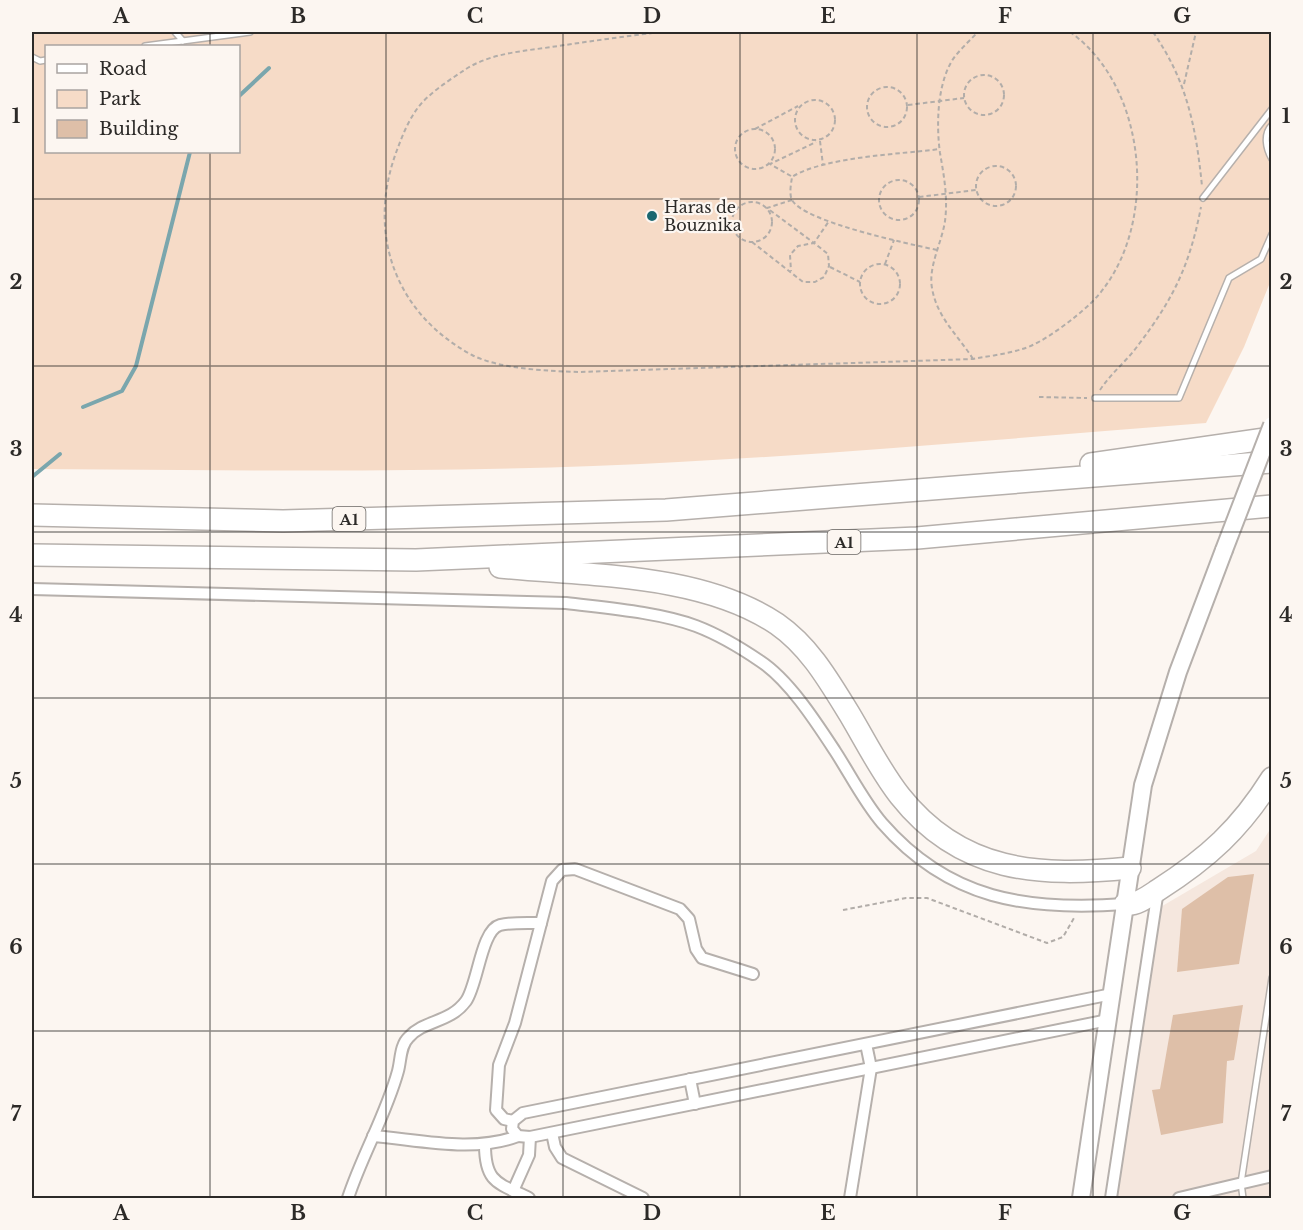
<svg xmlns="http://www.w3.org/2000/svg" width="1303" height="1230" font-family="'Libre Baskerville',serif">
<rect width="100%" height="100%" fill="#fcf6f1"/>
<path fill="#f5e7de" d="M 1271,828 L 1271,1198 L 1107,1198 L 1147,915 L 1256,851 Z"/>
<path fill="#f6dbc7" fill-rule="evenodd" d="M 32,32 L 1271,32 L 1271,280 L 1244,347 L 1206,423 C 1002,439 797,458 593,466 C 406,473 218,470 32,469 ZM 46,46 L 238,46 L 238,152 L 46,152 Z"/>
<g fill="none" stroke-linecap="round" stroke-linejoin="round">
<g stroke="#7aa6ad" stroke-width="4">
<path d="M 238,97 L 269,68"/>
<path d="M 83,407 L 122,391 L 136,366 L 190,152"/>
<path d="M 32,477 L 60,454"/>
</g>
</g>
<g fill="#debfa8">
<path d="M 1254,874 L 1239,964 L 1177,972 L 1182,909 L 1228,877 Z"/>
<path d="M 1243,1005 L 1234,1060 L 1227,1061 L 1223,1123 L 1161,1135 L 1152,1090 L 1160,1089 L 1173,1015 Z"/>
</g>
<g fill="none" stroke-linecap="round" stroke-linejoin="round">
<defs>
<g id="lane">
<path d="M 175,32 L 183,41"/>
<path d="M 145,46 L 250,32"/>
<path d="M 32,57 L 40,61 L 46,60"/>
<path d="M 1272,125 C 1263,134 1266,149 1272,159"/>
<path d="M 1203,198 L 1272,109"/>
<path d="M 1095,398 L 1179,398 L 1229,278 L 1261,259 L 1272,234"/>
<path d="M 1243,1198 L 1241,1183 L 1272,978"/>
</g>
<g id="street">
<path d="M 32,589 L 566,603 C 606,608 658,612 696,626 C 717,634 741,648 760,661 C 789,680 816,722 835,751 C 850,774 864,802 882,823 C 949,900 1027,911 1125,904"/>
<path d="M 1108,1020 L 530,1137 L 518,1136 L 512,1129 L 513,1121 L 523,1113 L 1112,994"/>
<path d="M 690,1079 L 695,1104"/>
<path d="M 513,1121 L 504,1119 L 496,1110 L 499,1065 L 515,1023 L 552,881 L 562,870 L 575,869 L 680,909 L 689,919 L 696,949 L 702,958 L 753,974"/>
<path d="M 552,1133 L 555,1147 L 562,1158 L 643,1198"/>
<path d="M 373,1136 C 420,1140 473,1153 518,1136"/>
<path d="M 485,1145 C 485,1183 498,1183 529,1198"/>
<path d="M 513,1191 L 529,1155 L 530,1137"/>
<path d="M 348,1198 C 362,1155 386,1115 398,1071 C 401,1060 400,1045 409,1037 C 424,1020 450,1023 466,1001 C 478,984 481,930 500,925 C 513,922 528,923 541,923"/>
<path d="M 850,1198 L 871,1068 L 866,1044"/>
<path d="M 1111,1198 L 1158,890"/>
<path d="M 1179,1198 L 1272,1176"/>
</g>
<path id="secondary" d="M 1081,1198 L 1143,785 L 1178,672 L 1224,550"/>
<g id="highway">
<path d="M 1091,464 L 1272,438"/>
<path d="M 32,515 L 283,521 L 666,510 L 1272,462"/>
<path d="M 32,555 L 416,560 L 917,538 L 1272,506"/>
<path d="M 500,567 C 589,576 701,573 777,624 C 810,647 829,681 850,715 C 866,742 881,772 900,796 C 961,873 1039,877 1130,868"/>
<path d="M 1125,904 C 1136,906 1149,896 1158,890 C 1208,858 1240,829 1272,778"/>
</g>
</defs>
<use href="#lane" stroke="#b6b0ac" stroke-width="8"/>
<use href="#street" stroke="#b6b0ac" stroke-width="14"/>
<use href="#secondary" stroke="#b6b0ac" stroke-width="20"/>
<use href="#highway" stroke="#b6b0ac" stroke-width="24"/>
<g stroke="#b2ada9" stroke-width="2" stroke-dasharray="4.5 3" stroke-linecap="butt">
<path d="M 661,32 C 627,36 592,41 558,46 C 527,51 493,52 466,69 C 454,77 440,86 429,96 C 413,109 404,131 397,150 C 366,232 394,313 472,355 C 499,369 548,371 579,372 L 973,359 C 989,356 1007,354 1022,349 C 1042,344 1075,318 1090,304 C 1161,235 1150,88 1070,32"/>
<path d="M 1153,32 C 1187,81 1196,127 1202,186"/>
<circle cx="984" cy="95" r="20"/>
<path d="M 1184,84 L 1196,32"/>
<circle cx="887" cy="107" r="20"/>
<circle cx="815" cy="120" r="20"/>
<path d="M 908,105 L 964,98"/>
<circle cx="755" cy="149" r="20"/>
<path d="M 755,129 L 798,106"/>
<path d="M 820,141 L 823,165"/>
<circle cx="996" cy="186" r="20"/>
<path d="M 791,176 L 770,164 L 816,142"/>
<circle cx="899" cy="200" r="20"/>
<path d="M 919,197 L 976,190"/>
<path d="M 792,200 L 767,208 L 814,243 L 829,221"/>
<circle cx="752" cy="222" r="20"/>
<path d="M 752,242 L 803,282 L 815,282 L 824,277 L 829,266 L 828,254 L 814,243 L 798,246 L 790,255 L 791,271"/>
<path d="M 937,250 C 910,244 804,222 792,200 C 789,194 791,184 792,177 C 823,157 901,154 940,149"/>
<circle cx="880" cy="284" r="20"/>
<path d="M 885,264 L 894,240"/>
<path d="M 830,267 L 860,282"/>
<path d="M 973,359 C 958,335 937,318 932,288 C 928,267 942,242 945,221 C 948,198 944,176 940,153 C 936,124 937,79 956,55 C 963,47 971,39 978,32"/>
<path d="M 1100,390 C 1111,373 1127,361 1139,344 C 1174,298 1190,264 1201,207"/>
<path d="M 1039,397 L 1087,398"/>
<path d="M 843,910 L 906,898 L 927,898 L 1047,943 L 1063,937 L 1074,918"/>
</g>
<use href="#lane" stroke="#fff" stroke-width="5"/>
<use href="#street" stroke="#fff" stroke-width="10"/>
<use href="#secondary" stroke="#fff" stroke-width="16"/>
<use href="#highway" stroke="#fff" stroke-width="21"/>
<defs>
<path id="secondary-bridge" d="M 1224,550 L 1272,425"/>
</defs>
<use href="#secondary-bridge" stroke="#b6b0ac" stroke-width="20" stroke-linecap="butt"/>
<use href="#secondary-bridge" stroke="#fff" stroke-width="16"/>
</g>
<path fill="none" stroke="#2c2a28" stroke-width="1.5" stroke-opacity="0.55" d="M 210,32 L 210,46M 386,32 L 386,1198M 563,32 L 563,1198M 740,32 L 740,1198M 917,32 L 917,1198M 1093,32 L 1093,1198M 210,152 L 210,1198M 32,199 L 1272,199M 32,366 L 1272,366M 32,532 L 1272,532M 32,698 L 1272,698M 32,864 L 1272,864M 32,1031 L 1272,1031"/>
<circle fill="#1b6770" stroke="#fcf6f1" stroke-width="2" cx="652" cy="216" r="6"/>
<g text-anchor="middle" dominant-baseline="central" stroke-width="4.5" stroke-linejoin="round" paint-order="stroke">
<g fill="#fcf6f1" stroke="#6a6764" stroke-width="1.5">
<rect x="332.5" y="507" width="33" height="24" rx="4.5"/>
<rect x="827.5" y="530" width="33" height="24" rx="4.5"/>
</g>
<g font-size="15" font-weight="bold" fill="#2c2a28">
<text x="349" y="519">A1</text>
<text x="844" y="542">A1</text>
</g>
<g font-size="16" fill="#2c2a28" stroke="#fcf6f1" text-anchor="start">
<text x="664" y="207">Haras de<tspan x="664" dy="18">Bouznika</tspan></text>
</g>
</g>
<rect width="1303" height="1230" fill="none" stroke="#fcf6f1" stroke-width="66"/>
<rect x="45" y="45" width="195" height="108" fill="#fcf6f1" stroke="#a9a4a1" stroke-width="1.5"/>
<rect x="57" y="64" width="30" height="9" fill="#ffffff" stroke="#a9a4a1" stroke-width="1.5"/>
<text x="99" y="75" font-size="18" fill="#2c2a28">Road</text>
<rect x="57" y="90" width="30" height="18" fill="#f6dbc7" stroke="#a9a4a1" stroke-width="1.5"/>
<text x="99" y="105" font-size="18" fill="#2c2a28">Park</text>
<rect x="57" y="120" width="30" height="18" fill="#debfa8" stroke="#a9a4a1" stroke-width="1.5"/>
<text x="99" y="135" font-size="18" fill="#2c2a28">Building</text>
<rect x="33" y="33" width="1237" height="1164" fill="none" stroke="#2c2a28" stroke-width="2"/>
<g font-size="20" text-anchor="middle" font-weight="bold" fill="#2c2a28">
<text x="121" y="23">A</text>
<text x="298" y="23">B</text>
<text x="475" y="23">C</text>
<text x="652" y="23">D</text>
<text x="828" y="23">E</text>
<text x="1005" y="23">F</text>
<text x="1182" y="23">G</text>
<text x="16" y="123">1</text>
<text x="1286" y="123">1</text>
<text x="16" y="289">2</text>
<text x="1286" y="289">2</text>
<text x="16" y="456">3</text>
<text x="1286" y="456">3</text>
<text x="16" y="622">4</text>
<text x="1286" y="622">4</text>
<text x="16" y="788">5</text>
<text x="1286" y="788">5</text>
<text x="16" y="954">6</text>
<text x="1286" y="954">6</text>
<text x="16" y="1121">7</text>
<text x="1286" y="1121">7</text>
<text x="121" y="1220">A</text>
<text x="298" y="1220">B</text>
<text x="475" y="1220">C</text>
<text x="652" y="1220">D</text>
<text x="828" y="1220">E</text>
<text x="1005" y="1220">F</text>
<text x="1182" y="1220">G</text>
</g>
</svg>
